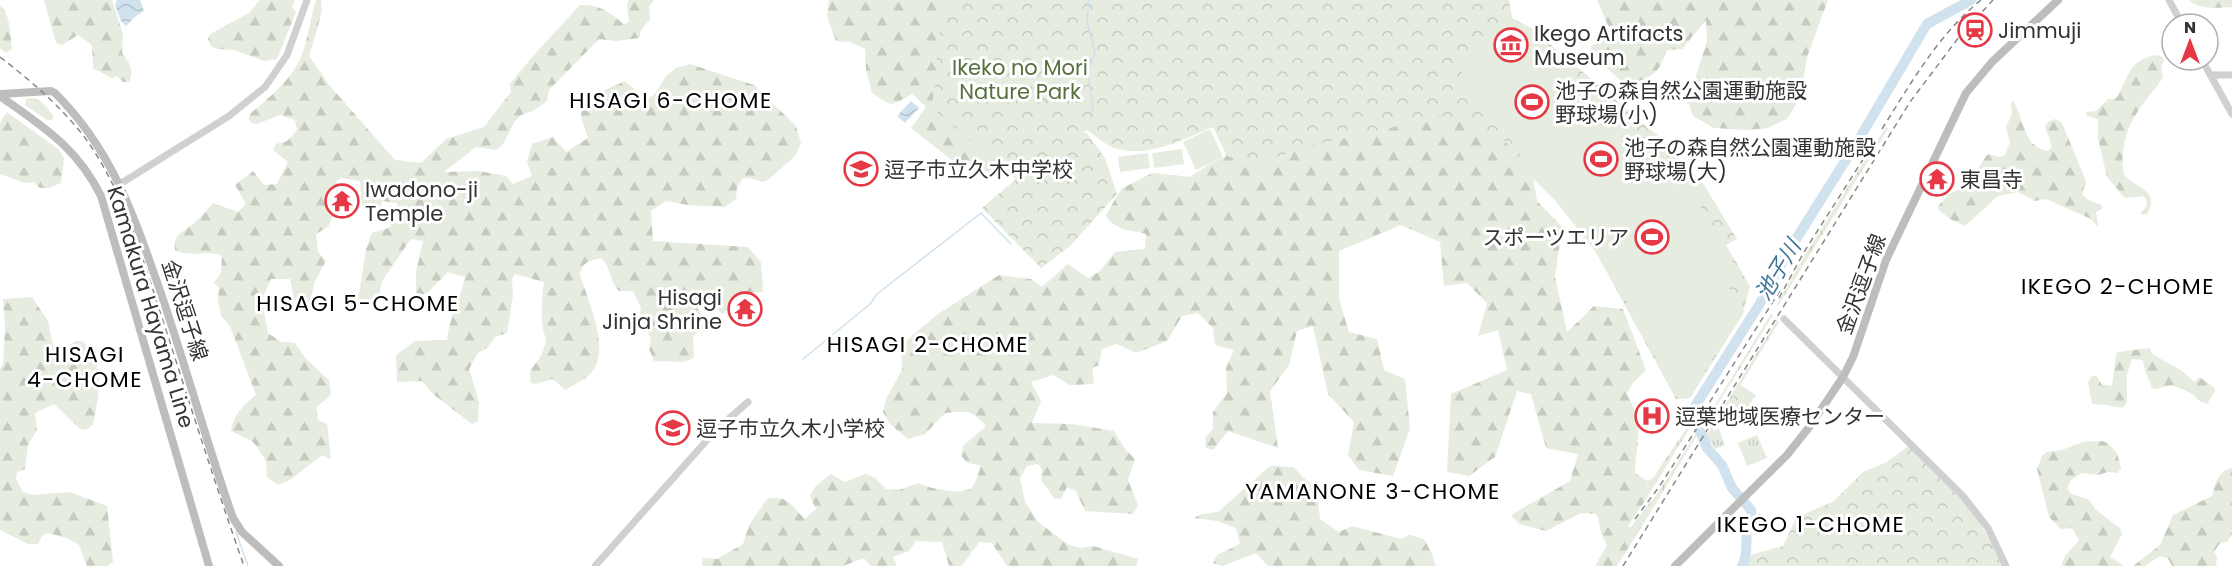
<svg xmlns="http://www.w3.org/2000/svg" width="2232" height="566" font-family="Poppins,'Noto Sans JP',sans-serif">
<defs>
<pattern id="grass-tufts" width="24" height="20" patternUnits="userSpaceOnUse" patternTransform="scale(1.5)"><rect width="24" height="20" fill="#e6ecdf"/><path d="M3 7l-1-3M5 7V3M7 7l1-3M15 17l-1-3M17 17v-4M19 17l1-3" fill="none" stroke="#c6cbc0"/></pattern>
<pattern id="forest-firs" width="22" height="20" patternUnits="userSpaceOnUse" patternTransform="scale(1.5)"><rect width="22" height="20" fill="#e6ecdf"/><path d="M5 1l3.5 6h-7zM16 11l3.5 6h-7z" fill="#c6cbc0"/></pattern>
<pattern id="park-crowns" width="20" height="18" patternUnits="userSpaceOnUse" patternTransform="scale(1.5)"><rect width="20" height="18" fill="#e6ecdf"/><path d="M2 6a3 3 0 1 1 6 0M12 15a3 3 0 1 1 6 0" fill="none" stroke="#c6cbc0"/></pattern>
<pattern id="water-waves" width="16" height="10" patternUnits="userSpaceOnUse" patternTransform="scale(1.5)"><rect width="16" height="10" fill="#cfe2ee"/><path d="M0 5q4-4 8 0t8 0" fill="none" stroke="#b2c2cd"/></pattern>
</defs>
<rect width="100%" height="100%" fill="#fff"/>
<g fill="url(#grass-tufts)">
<path d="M 1886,127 L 1888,129 L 1778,306 L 1777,304 L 1806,253 Z"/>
<path d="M 1771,314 L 1773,315 L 1703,428 L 1702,426 Z"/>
<path d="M 1777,320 L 1779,322 L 1713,430 L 1719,429 L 1725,445 L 1715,449 L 1706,436 Z"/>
<path d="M 1692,420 L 1693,423 L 1648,496 L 1647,481 L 1653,478 Z"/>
<path d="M 1697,432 L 1698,434 L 1647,518 L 1640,515 L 1657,494 Z"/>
<path d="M 1757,435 L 1767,458 L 1747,466 L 1738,443 Z"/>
</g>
<g fill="url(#forest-firs)">
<path d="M 44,0 L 112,0 L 123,34 L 122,53 C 129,62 135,70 129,82 L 123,82 L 117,76 L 111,78 L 93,68 L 92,45 L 78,35 L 62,45 L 56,43 Z"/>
<path d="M 260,0 L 295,0 L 292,6 L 296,12 L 277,59 L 264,61 L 234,50 L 217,49 L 211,46 L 208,39 L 210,34 L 249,13 Z"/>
<path d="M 316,0 L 321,0 L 322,10 L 317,30 L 309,56 L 330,86 L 395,160 L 421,163 L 446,139 L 484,127 L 511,92 L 510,84 C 532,56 556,31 580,5 C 599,4 609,12 624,24 L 629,22 L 627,4 L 629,0 L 654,0 L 649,6 L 650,19 L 641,30 L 639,38 L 616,41 L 599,39 L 549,90 L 547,101 L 533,111 L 521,115 L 515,121 L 503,144 L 496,150 L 476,147 L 444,172 L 479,171 L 506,176 L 513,184 L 532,176 L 527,161 L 532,144 L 553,137 L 566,152 L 588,138 C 586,130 581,122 581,114 C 580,97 611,88 625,81 L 634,89 L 639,104 L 654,95 L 666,76 L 676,68 L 690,64 L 754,85 L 796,126 L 801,143 L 795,156 L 768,180 L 763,182 L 751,178 L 742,179 L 737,187 L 736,199 L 725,207 L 688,205 L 666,201 L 651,211 L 653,241 L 748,247 L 761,262 L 763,292 L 747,293 L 722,314 L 704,297 L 696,305 L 707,326 L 693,336 L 694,358 L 684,362 L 654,361 L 649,349 L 651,338 L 640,315 L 641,308 L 633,291 L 619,291 C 610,282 611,267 601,258 C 589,261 582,262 580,275 C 588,301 613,353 589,375 C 583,381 572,385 565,390 L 553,379 L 536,384 L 531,383 C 528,371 532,368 539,359 C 543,353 545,346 546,339 C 539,321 542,301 544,282 L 515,274 L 512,279 L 513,295 L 507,333 L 495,337 L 487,348 L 478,353 L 469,369 L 479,402 L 478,421 L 472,424 L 433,394 L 422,381 L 397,382 L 396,355 L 415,341 L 447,340 C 449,318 461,298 465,277 L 448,272 L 427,293 L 421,295 L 416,293 L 416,272 L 423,241 L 411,239 L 382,281 L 377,304 L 357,307 L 366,249 L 372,233 L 391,227 L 390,214 L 398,213 L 397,203 L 382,201 L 380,208 L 362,206 L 360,181 L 341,178 L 337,181 L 333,216 L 328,227 L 316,234 L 318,252 L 326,261 L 315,281 L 309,304 L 295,303 L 290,279 L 271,279 L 262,300 L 268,333 L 281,342 L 295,343 L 306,359 L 329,380 L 331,393 L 328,398 L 316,407 L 318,420 L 327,424 L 331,459 L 322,455 L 290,480 L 278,485 L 267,477 L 266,461 L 257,447 L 253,442 L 231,431 C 234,413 243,406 256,395 L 230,326 L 221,316 L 218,299 L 219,288 L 214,283 L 221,272 L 222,256 C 207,248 191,259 175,250 C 172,235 183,232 193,224 C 200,218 207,210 213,203 L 238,212 L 246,204 L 235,185 L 253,171 L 264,185 L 277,184 L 288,162 L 273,150 L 276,144 L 287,141 L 297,130 L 295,120 L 280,115 L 257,124 L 251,123 L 249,118 L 250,114 C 266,100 284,86 296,67 C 308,47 309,22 316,0 Z"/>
<path d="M 829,0 L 973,0 L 1010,172 L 976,172 L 962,168 L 911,128 L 926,107 L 912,94 C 889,107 894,107 872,93 L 866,69 L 865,49 L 850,42 L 836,41 L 827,16 Z"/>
<path d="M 1597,0 L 1828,0 L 1807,57 L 1801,96 L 1787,119 L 1768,128 L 1747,130 L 1714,128 L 1693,116 L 1688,101 L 1707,41 L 1706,20 L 1682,49 L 1667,50 C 1659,75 1649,80 1624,84 L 1591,53 L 1591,46 L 1612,35 Z"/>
<path d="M 2189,0 L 2232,0 L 2232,7 C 2219,8 2199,10 2189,0 Z"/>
<path d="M 0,5 C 11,15 10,35 12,49 L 6,53 L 0,48 Z"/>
<path d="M 2158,55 L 2162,57 L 2164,61 L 2161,66 L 2163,77 C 2159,85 2154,89 2149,96 C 2129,121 2119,143 2124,175 C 2137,189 2161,190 2147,214 L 2142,215 L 2140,213 L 2146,207 L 2147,202 L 2144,196 L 2125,198 L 2107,177 L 2098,138 L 2098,119 L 2086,115 L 2086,112 L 2096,111 L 2108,99 L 2115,99 L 2118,96 C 2129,74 2131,58 2158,55 Z"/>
<path d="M 1115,78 L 1495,120 L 1533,176 L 1537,201 L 1562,227 L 1555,277 L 1567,332 L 1594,306 L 1623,309 L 1646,370 L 1633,383 L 1627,394 C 1646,428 1636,438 1635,473 L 1647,481 L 1648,496 L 1628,526 L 1631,527 L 1640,515 L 1647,518 L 1617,566 L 1595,566 L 1607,545 L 1601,533 L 1598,517 L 1596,514 L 1581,513 L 1546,531 L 1519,524 L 1511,515 L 1570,481 L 1578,454 L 1546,448 L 1531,394 L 1517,391 L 1495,457 L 1469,476 L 1447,472 L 1451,394 L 1507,370 L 1498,330 L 1478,336 L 1487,303 L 1467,283 L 1444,286 L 1440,242 L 1401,225 L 1339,251 L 1339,299 L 1349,332 L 1377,339 L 1384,370 L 1405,379 L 1410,429 L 1393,476 L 1359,470 L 1348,455 L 1354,422 L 1328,394 L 1313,326 L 1297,331 L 1289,365 L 1270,391 L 1278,448 L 1228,431 L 1213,450 L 1206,448 L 1205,438 L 1213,429 L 1213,412 L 1227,393 L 1226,368 L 1234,350 L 1215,345 L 1213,328 L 1198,313 L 1182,316 L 1167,341 L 1136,353 L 1117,344 L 1102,349 L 1099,365 L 1092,368 L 1094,384 L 1070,385 L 1053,375 L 1031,382 L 1041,401 L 1032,423 L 1072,424 L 1114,431 L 1125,449 L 1135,459 L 1128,480 L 1138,505 L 1133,514 L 1085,511 L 1076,491 L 1067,487 L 1061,499 L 1054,498 L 1041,480 L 1042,470 L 1038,464 L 1027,466 L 1020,478 L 1025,502 L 1038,522 L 1069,545 L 1081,548 L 1093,546 L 1138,559 L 1136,566 L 1007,566 L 992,543 L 979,542 L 962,566 L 949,566 L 942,542 L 916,541 L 909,551 L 893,557 L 897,566 L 870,566 L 864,558 L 843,566 L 702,566 L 703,558 L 717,559 L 743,544 L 749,525 L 767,499 C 789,495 790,505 805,519 L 816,509 L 810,496 L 815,487 L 831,474 L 845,482 L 866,474 L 875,478 L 886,489 L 899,490 L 918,483 C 928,488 961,496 971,488 C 976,484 978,473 981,466 L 966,462 L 961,455 L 963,446 L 986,426 C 972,409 965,411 945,413 L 925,434 L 908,439 L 890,424 L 883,412 L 886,399 L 902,370 L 901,345 L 938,314 L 999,275 L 1031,279 L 1042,287 L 1068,264 L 1088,278 L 1100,271 L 1115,252 L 1145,249 L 1146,234 C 1132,230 1112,230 1106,215 L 1121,189 L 1152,173 L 1190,177 L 1208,165 L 1232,153 L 1231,120 Z"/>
<path d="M 30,98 C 40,98 48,108 53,116 L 52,120 L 47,120 L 25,105 L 26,99 Z"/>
<path d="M 2013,101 C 2024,117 2023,148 2048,151 L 2052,147 L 2045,126 L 2049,121 L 2056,119 L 2062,123 L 2086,181 L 2082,194 L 2087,199 L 2102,206 L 2103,208 L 2096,212 L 2098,225 L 2097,227 L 2091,219 L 2046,199 L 2035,201 L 2018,192 L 1998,196 L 1965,226 L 1950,219 L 1938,209 L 1938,206 L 1949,194 L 1967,186 L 1986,156 L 1989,154 L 1999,157 L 2004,156 L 2010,143 L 2006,127 L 2012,114 L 2011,103 Z"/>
<path d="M 7,112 L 58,149 L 64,158 L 61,183 L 49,188 L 40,188 L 33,182 L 25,183 L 0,174 L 0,123 Z"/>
<path d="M 32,297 L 48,321 L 53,345 L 58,348 L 66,349 L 75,341 L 82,341 C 106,361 99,397 93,424 L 89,428 L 83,430 L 79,428 L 54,404 L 35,413 L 37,430 L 28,445 L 25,469 L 17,472 L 16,479 L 23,492 L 33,495 L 70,492 L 107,506 L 113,562 L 107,566 L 87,566 L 79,545 L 67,538 L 47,533 L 42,536 L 38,544 L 28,544 L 0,530 L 0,369 L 3,365 L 5,325 L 3,299 Z"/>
<path d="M 2150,348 L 2152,354 L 2182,371 L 2194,382 L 2199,377 L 2215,388 L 2215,391 L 2207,404 C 2194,400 2199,398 2190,393 C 2185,389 2177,388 2172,385 L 2155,389 L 2152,388 L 2145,371 L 2143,360 L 2132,359 L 2127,374 L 2127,403 L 2122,408 L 2106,405 L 2092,404 L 2088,382 L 2092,376 L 2097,376 L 2102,385 L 2112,386 L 2116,355 L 2118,352 Z"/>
<path d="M 2103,441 C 2115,446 2119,456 2121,469 L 2117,473 L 2108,472 L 2098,475 L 2081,473 L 2070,481 L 2067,489 L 2072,494 L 2089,500 L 2096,510 L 2120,528 L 2122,534 L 2110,557 L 2124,566 L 2061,566 L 2065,556 L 2079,540 L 2072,528 L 2061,529 L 2049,517 L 2037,469 L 2042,456 L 2047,452 L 2062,450 L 2083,442 Z"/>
<path d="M 1270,466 L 1293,467 L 1317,491 L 1320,519 L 1339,532 L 1352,526 L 1401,539 L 1410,535 L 1424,539 L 1432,554 L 1436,566 L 1268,566 L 1256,553 L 1222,566 L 1213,563 L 1217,555 L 1240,544 L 1236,528 L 1218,521 L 1194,518 L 1201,514 L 1218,512 Z"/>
<path d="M 2232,468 L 2232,534 L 2227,542 L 2220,543 L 2214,552 L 2217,556 L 2216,566 L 2172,566 L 2168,558 L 2160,556 L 2145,566 L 2133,566 L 2160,545 L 2173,515 L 2212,496 C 2216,482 2217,472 2232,468 Z"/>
</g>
<g fill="url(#park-crowns)">
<path d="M 943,0 L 1509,0 L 1512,18 L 1531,28 L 1657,135 L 1704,185 L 1737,239 L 1726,245 L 1750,286 L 1743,314 L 1690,398 L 1676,399 L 1581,225 L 1531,177 L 1502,137 L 1466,119 L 1434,114 L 1381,131 L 1304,147 L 1256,165 L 1227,156 L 1213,127 C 1184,139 1147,159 1114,148 C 1104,144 1095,135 1086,130 L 1083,133 L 1086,132 L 1105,158 L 1117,194 L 1070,246 L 1041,268 L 982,208 L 1016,179 L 932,108 Z"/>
<path d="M 1740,385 L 1756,395 L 1748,407 L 1722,415 Z"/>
<path d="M 1910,445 L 1963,496 L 2006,566 L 1740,566 L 1747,556 L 1783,546 L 1796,518 L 1834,501 L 1863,472 L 1887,462 Z"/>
</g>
<g fill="#e6ecdf">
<path d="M 1483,36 L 1517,57 L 1527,47 L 1661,159 L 1698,202 L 1744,280 L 1729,288 L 1742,313 L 1689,396 L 1677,398 L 1612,272 L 1534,174 L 1494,116 L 1456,82 Z"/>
<path d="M 1210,129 L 1223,157 L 1196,170 L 1183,142 Z"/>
<path d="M 1182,149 L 1184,164 L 1154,168 L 1152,153 Z"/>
<path d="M 1148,153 L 1150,168 L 1120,172 L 1118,157 Z"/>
</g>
<g fill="url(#water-waves)">
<path d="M 117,0 L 140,0 L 144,11 L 136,16 L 126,26 L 121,21 L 115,5 Z"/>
<path d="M 911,101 L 919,108 L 905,123 L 897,116 Z"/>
</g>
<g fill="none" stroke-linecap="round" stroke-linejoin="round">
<g stroke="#cfe2ee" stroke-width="1.5">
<path d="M 1089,0 L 1087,21 L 1095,53 L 1088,71 L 1093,111"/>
<path d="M 803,359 L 870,304 L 877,294 L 981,213 L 1011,244"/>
<path d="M 236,532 L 248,566"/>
</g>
<path stroke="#cfe2ee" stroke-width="10" d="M 1742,566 C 1749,552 1745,542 1747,528 C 1748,521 1753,517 1751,510 L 1732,488 L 1722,465 L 1707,448 L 1692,411 L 1759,305 L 1788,252 L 1859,139 L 1927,24 L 1971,0"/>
<g stroke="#d0d0d0" stroke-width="7">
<path d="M 2169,0 L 2182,24"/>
<path d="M 2202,60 L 2232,114"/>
<path d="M 2211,75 L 2232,75"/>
<path d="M 120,184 L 229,116 L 265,87 L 287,55 L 307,0"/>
<path d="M 1784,319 L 1963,496 L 1988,528 L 2006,566"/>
<path d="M 595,566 L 716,430 L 748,402"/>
</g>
<g stroke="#bdbdbd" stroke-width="8">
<path d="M 0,94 L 51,91 L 55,93 C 110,148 131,208 156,279 C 184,358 205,439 233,518 L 242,532 L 279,566"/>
<path d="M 0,96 C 42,126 77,147 101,196 L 209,566"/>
<path d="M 1675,566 L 1787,455 L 1810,426 L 1843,377 L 1853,357 L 1886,260 L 1966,93 L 1992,62 L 2058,0"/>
</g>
<g stroke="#888" stroke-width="1.5" stroke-dasharray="6 4.5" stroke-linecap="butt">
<path d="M 0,57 C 30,80 59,105 83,135 C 125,192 143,261 165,327 C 191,407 216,487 244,566"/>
<path d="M 1882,129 C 1911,83 1938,35 1981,0"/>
<path d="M 1779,298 L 1804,252 L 1871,147"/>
<path d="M 1704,411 L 1781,289"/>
<path d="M 1635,519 L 1659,487 L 1712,405"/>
<path d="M 1623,566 L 1910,102 L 1959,37 L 1993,0"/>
</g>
</g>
<defs>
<symbol id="station-ring" viewBox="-11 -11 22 22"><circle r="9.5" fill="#fff" stroke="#e63946" stroke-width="1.5"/><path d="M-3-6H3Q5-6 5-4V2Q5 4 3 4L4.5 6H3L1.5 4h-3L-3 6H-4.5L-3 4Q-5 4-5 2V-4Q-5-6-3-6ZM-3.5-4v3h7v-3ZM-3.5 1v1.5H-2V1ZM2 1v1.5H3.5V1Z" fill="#e63946"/></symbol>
<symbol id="museum-ring" viewBox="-11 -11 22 22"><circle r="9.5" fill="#fff" stroke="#e63946" stroke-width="1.5"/><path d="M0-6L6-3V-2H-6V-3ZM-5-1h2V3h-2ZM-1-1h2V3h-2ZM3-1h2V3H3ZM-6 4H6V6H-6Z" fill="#e63946"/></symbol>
<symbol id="stadium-ring" viewBox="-11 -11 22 22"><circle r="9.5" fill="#fff" stroke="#e63946" stroke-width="1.5"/><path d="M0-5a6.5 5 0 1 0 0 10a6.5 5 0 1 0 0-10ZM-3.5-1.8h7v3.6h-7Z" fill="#e63946"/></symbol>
<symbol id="school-ring" viewBox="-11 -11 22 22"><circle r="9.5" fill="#fff" stroke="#e63946" stroke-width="1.5"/><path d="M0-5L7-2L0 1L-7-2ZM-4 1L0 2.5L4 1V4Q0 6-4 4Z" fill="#e63946"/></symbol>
<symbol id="temple-ring" viewBox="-11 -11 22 22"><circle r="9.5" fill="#fff" stroke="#e63946" stroke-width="1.5"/><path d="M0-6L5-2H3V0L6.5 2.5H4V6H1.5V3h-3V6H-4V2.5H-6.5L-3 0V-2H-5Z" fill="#e63946"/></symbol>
<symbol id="hospital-ring" viewBox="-11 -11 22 22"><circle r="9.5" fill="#fff" stroke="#e63946" stroke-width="1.5"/><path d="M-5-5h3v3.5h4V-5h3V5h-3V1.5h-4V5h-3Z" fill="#e63946"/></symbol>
</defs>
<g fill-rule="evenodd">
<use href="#station-ring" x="1956" y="11" width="38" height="38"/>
<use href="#museum-ring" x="1492" y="26" width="38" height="38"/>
<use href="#stadium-ring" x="1513" y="83" width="38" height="38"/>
<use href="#stadium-ring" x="1582" y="140" width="38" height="38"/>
<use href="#school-ring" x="842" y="150" width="38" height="38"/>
<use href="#temple-ring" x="1918" y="160" width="38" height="38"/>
<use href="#temple-ring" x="323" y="182" width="38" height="38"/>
<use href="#stadium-ring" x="1633" y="218" width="38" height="38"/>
<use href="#temple-ring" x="726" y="290" width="38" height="38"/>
<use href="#hospital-ring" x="1633" y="397" width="38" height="38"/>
<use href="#school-ring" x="654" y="409" width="38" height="38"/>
</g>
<g text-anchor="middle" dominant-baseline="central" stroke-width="6" stroke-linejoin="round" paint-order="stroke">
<g font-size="21" fill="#333" stroke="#fff" text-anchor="start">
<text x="1998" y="30">Jimmuji</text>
<text x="1534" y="33">Ikego Artifacts<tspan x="1534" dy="24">Museum</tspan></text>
<text x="1555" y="90">池子の森自然公園運動施設<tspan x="1555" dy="24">野球場(小)</tspan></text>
<text x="1624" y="147">池子の森自然公園運動施設<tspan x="1624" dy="24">野球場(大)</tspan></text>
<text x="884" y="169">逗子市立久木中学校</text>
<text x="1960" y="179">東昌寺</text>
<text x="365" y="189">Iwadono-ji<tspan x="365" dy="24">Temple</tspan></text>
<text x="1629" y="237" text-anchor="end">スポーツエリア</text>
<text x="722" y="297" text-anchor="end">Hisagi<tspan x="722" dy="24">Jinja Shrine</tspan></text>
<text x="1675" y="416">逗葉地域医療センター</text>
<text x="696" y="428">逗子市立久木小学校</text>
</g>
<g font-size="21" fill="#56703f" stroke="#fff">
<text x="1020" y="67">Ikeko no Mori<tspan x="1020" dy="24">Nature Park</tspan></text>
</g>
<g font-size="21" fill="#333" stroke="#fff">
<text transform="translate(1861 284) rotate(-70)">金沢逗子線</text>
<text transform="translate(151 307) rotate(73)">Kamakura Hayama Line</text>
<text transform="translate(185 310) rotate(72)">金沢逗子線</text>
</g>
<g font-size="22" letter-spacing="1.5" fill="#000" stroke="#fff">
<text x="671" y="100">HISAGI 6-CHOME</text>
<text x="2118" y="286">IKEGO 2-CHOME</text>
<text x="358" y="303">HISAGI 5-CHOME</text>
<text x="928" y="344">HISAGI 2-CHOME</text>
<text x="85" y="354">HISAGI<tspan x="85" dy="25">4-CHOME</tspan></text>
<text x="1373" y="491">YAMANONE 3-CHOME</text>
<text x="1811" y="524">IKEGO 1-CHOME</text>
</g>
<g font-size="22" font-style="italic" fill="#3f7597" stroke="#fff">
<text transform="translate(1778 270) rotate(-59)">池子川</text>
</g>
</g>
<g transform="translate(2190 42)"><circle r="28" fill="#ffffff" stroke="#adadad" stroke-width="1.5"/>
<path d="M0-4.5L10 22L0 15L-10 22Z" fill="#e63946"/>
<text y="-9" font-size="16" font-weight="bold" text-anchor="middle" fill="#333333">N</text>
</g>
</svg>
